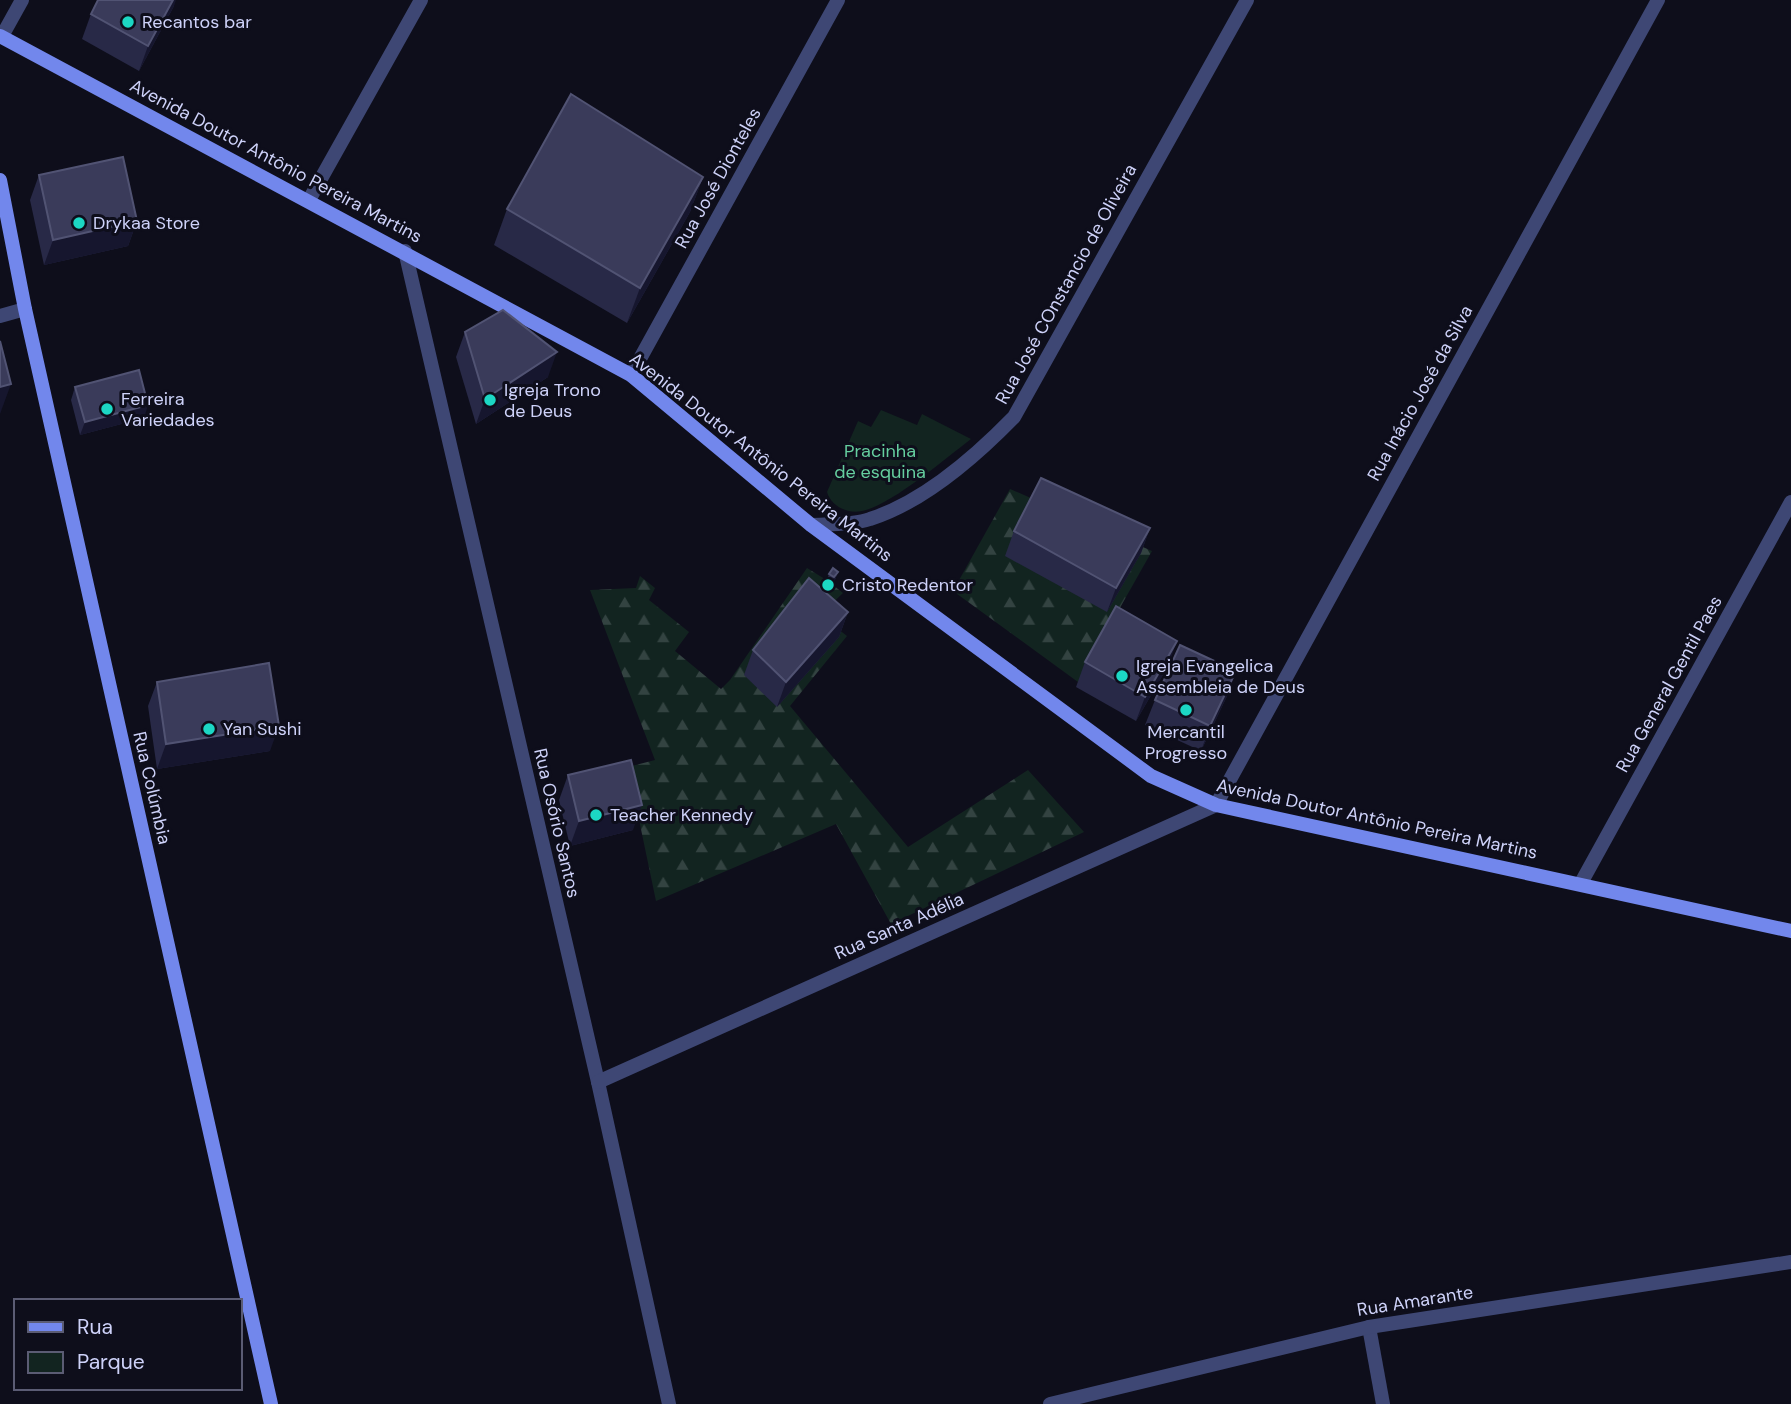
<svg xmlns="http://www.w3.org/2000/svg" width="1791" height="1404" font-family="'DM Sans',sans-serif">
<defs>
<pattern id="forest-firs" width="22" height="20" patternUnits="userSpaceOnUse" patternTransform="scale(1.75)"><rect width="22" height="20" fill="#122420"/><path d="M5 1l3.5 6h-7zM16 11l3.5 6h-7z" fill="#334341"/></pattern>
</defs>
<rect width="100%" height="100%" fill="#0e0e1b"/>
<g fill="url(#forest-firs)">
<path d="M 1010,489 L 1152,551 L 1078,682 L 953,591 Z"/>
<path d="M 807,568 L 828,581 L 843,593 L 820,615 L 847,636 L 790,706 L 908,847 L 1028,770 L 1084,832 L 891,924 L 836,824 L 656,901 L 628,767 L 655,760 L 590,590 L 636,588 L 640,576 L 655,588 L 649,600 L 689,632 L 675,651 L 721,689 L 730,680 Z"/>
</g>
<path fill="#122420" d="M 881,410 L 917,425 L 922,414 L 971,439 C 946,458 890,506 862,511 C 847,514 831,506 827,492 L 858,421 L 871,427 Z"/>
<g fill="none" stroke-linecap="round" stroke-linejoin="round">
<g stroke="#3e4774" stroke-width="14">
<path d="M 2,36 L 22,0"/>
<path d="M 309,200 L 421,0"/>
<path d="M 405,251 L 598,1082 L 669,1404"/>
<path d="M 0,316 L 25,309"/>
<path d="M 631,375 L 838,0"/>
<path d="M 811,525 C 830,524 853,525 870,519 C 924,502 975,457 1014,417 L 1247,0"/>
<path d="M 1581,883 L 1791,502"/>
<path d="M 598,1082 L 1216,805 L 1658,0"/>
<path d="M 1369,1327 L 1383,1404"/>
<path d="M 1050,1404 L 1369,1327 L 1791,1262"/>
</g>
<g stroke="#7287ec" stroke-width="14">
<path d="M 0,36 L 631,375 L 811,525 L 1151,776 L 1216,805 L 1791,931"/>
<path d="M 0,180 L 25,309 L 271,1404"/>
</g>
</g>
<g fill="#282947">
<path d="M 174,6 L 139,71 L 82,39 L 91,14 Z"/>
<path d="M 39,175 L 137,221 L 128,246 L 44,265 L 30,200 Z"/>
<path d="M 703,177 L 690,212 L 627,323 L 494,245 L 507,209 Z"/>
<path d="M 465,332 L 548,377 L 476,424 L 456,357 Z"/>
<path d="M 75,387 L 144,418 L 80,435 L 71,400 Z"/>
<path d="M 1150,528 L 1141,553 L 1107,612 L 1005,556 L 1014,531 Z"/>
<path d="M 838,572 L 833,585 L 829,589 L 824,586 L 829,574 Z"/>
<path d="M 848,612 L 839,637 L 777,707 L 744,675 L 753,650 Z"/>
<path d="M 1085,662 L 1168,666 L 1136,721 L 1076,687 Z"/>
<path d="M 157,682 L 270,751 L 157,769 L 148,706 Z"/>
<path d="M 1227,696 L 1201,751 L 1145,725 L 1155,700 Z"/>
<path d="M 568,775 L 633,830 L 570,846 L 559,800 Z"/>
</g>
<g fill="#16162e">
<path d="M 173,0 L 176,0 L 174,6 L 139,71 L 148,46 Z"/>
<path d="M 703,177 L 690,212 L 627,323 L 640,288 Z"/>
<path d="M 137,221 L 128,246 L 44,265 L 53,240 Z"/>
<path d="M 557,352 L 548,377 L 476,424 L 485,399 Z"/>
<path d="M 11,384 L 0,414 L 0,387 Z"/>
<path d="M 148,405 L 144,418 L 80,435 L 85,422 Z"/>
<path d="M 1150,528 L 1141,553 L 1107,612 L 1116,588 Z"/>
<path d="M 838,572 L 833,585 L 829,589 L 834,577 Z"/>
<path d="M 848,612 L 839,637 L 777,707 L 786,682 Z"/>
<path d="M 1177,641 L 1168,666 L 1136,721 L 1145,697 Z"/>
<path d="M 1236,671 L 1227,696 L 1201,751 L 1210,726 Z"/>
<path d="M 279,726 L 270,751 L 157,769 L 166,744 Z"/>
<path d="M 642,805 L 633,830 L 570,846 L 579,821 Z"/>
</g>
<g fill="#3a3b5a" stroke="#515373" stroke-width="2">
<path d="M 98,0 L 173,0 L 148,46 L 91,14 Z"/>
<path d="M 571,94 L 703,177 L 640,288 L 507,209 Z"/>
<path d="M 123,157 L 137,221 L 53,240 L 39,175 Z"/>
<path d="M 503,310 L 557,352 L 485,399 L 465,332 Z"/>
<path d="M 0,341 L 11,384 L 0,387 Z"/>
<path d="M 139,370 L 148,405 L 85,422 L 75,387 Z"/>
<path d="M 1041,478 L 1150,528 L 1116,588 L 1014,531 Z"/>
<path d="M 833,568 L 838,572 L 834,577 L 829,574 Z"/>
<path d="M 809,578 L 848,612 L 786,682 L 753,650 Z"/>
<path d="M 1116,606 L 1177,641 L 1145,697 L 1085,662 Z"/>
<path d="M 1180,645 L 1236,671 L 1210,726 L 1155,700 Z"/>
<path d="M 269,663 L 279,726 L 166,744 L 157,682 Z"/>
<path d="M 631,760 L 642,805 L 579,821 L 568,775 Z"/>
</g>
<g fill="#1cd7c4" stroke="#0e0e1b" stroke-width="2.5">
<circle cx="128" cy="22" r="7"/>
<circle cx="79" cy="223" r="7"/>
<circle cx="490" cy="400" r="7"/>
<circle cx="107" cy="409" r="7"/>
<circle cx="828" cy="585" r="7"/>
<circle cx="1122" cy="676" r="7"/>
<circle cx="1186" cy="710" r="7"/>
<circle cx="209" cy="729" r="7"/>
<circle cx="596" cy="815" r="7"/>
</g>
<g text-anchor="middle" dominant-baseline="central" stroke-width="6" stroke-linejoin="round" paint-order="stroke">
<g font-size="18" fill="#ced2f9" stroke="#0e0e1b" text-anchor="start">
<text x="142" y="22">Recantos bar</text>
<text x="93" y="223">Drykaa Store</text>
<text x="504" y="390">Igreja Trono<tspan x="504" dy="21">de Deus</tspan></text>
<text x="121" y="399">Ferreira<tspan x="121" dy="21">Variedades</tspan></text>
<text x="842" y="585">Cristo Redentor</text>
<text x="1136" y="666">Igreja Evangelica<tspan x="1136" dy="21">Assembleia de Deus</tspan></text>
<text x="223" y="729">Yan Sushi</text>
<text x="1186" y="732" text-anchor="middle">Mercantil<tspan x="1186" dy="21">Progresso</tspan></text>
<text x="610" y="815">Teacher Kennedy</text>
</g>
<g font-size="18" fill="#ced2f9" stroke="#0e0e1b">
<text transform="translate(276 161) rotate(28)">Avenida Doutor Antônio Pereira Martins</text>
<text transform="translate(718 178) rotate(-61)">Rua José Dionteles</text>
<text transform="translate(1066 284) rotate(-61)">Rua José COnstancio de Oliveira</text>
<text transform="translate(1420 393) rotate(-61)">Rua Inácio José da Silva</text>
<text transform="translate(761 457) rotate(38)">Avenida Doutor Antônio Pereira Martins</text>
<text transform="translate(1669 684) rotate(-61)">Rua General Gentil Paes</text>
<text transform="translate(152 788) rotate(77)">Rua Colúmbia</text>
<text transform="translate(1377 819) rotate(12)">Avenida Doutor Antônio Pereira Martins</text>
<text transform="translate(557 823) rotate(77)">Rua Osório Santos</text>
<text transform="translate(899 926) rotate(-24)">Rua Santa Adélia</text>
<text transform="translate(1415 1301) rotate(-9)">Rua Amarante</text>
</g>
<g font-size="18" fill="#65ce9f" stroke="#0e0e1b">
<text x="880" y="451">Pracinha<tspan x="880" dy="21">de esquina</tspan></text>
</g>
</g>
<rect x="14" y="1299" width="228" height="91" fill="#0e0e1b" stroke="#5b5c74" stroke-width="2"/>
<rect x="28" y="1322" width="35" height="10" fill="#7287ec" stroke="#5b5c74" stroke-width="2"/>
<text x="77" y="1334" font-size="21" fill="#ced2f9">Rua</text>
<rect x="28" y="1352" width="35" height="21" fill="#122420" stroke="#5b5c74" stroke-width="2"/>
<text x="77" y="1369" font-size="21" fill="#ced2f9">Parque</text>
</svg>
